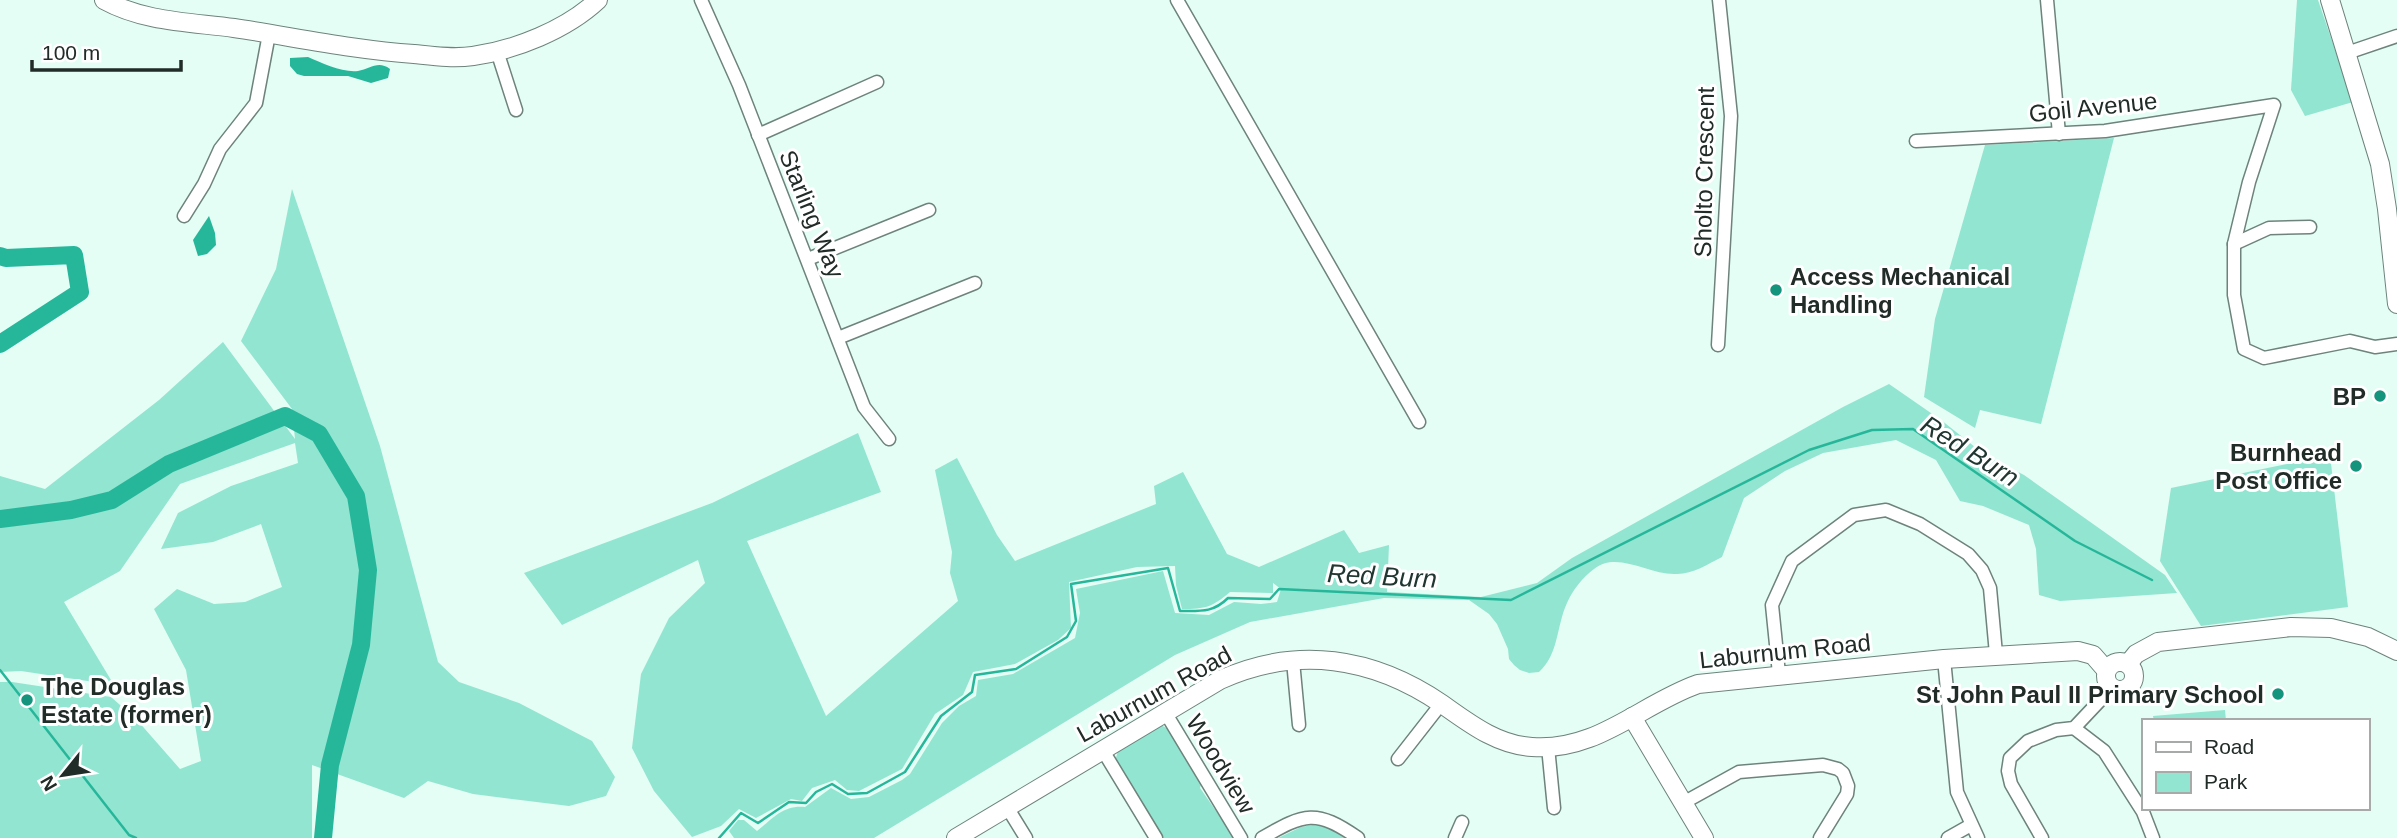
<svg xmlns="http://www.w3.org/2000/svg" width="2397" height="838" font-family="Arial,sans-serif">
<rect width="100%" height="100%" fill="#e4fdf5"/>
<g fill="#92e5d0">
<path d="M 2297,0 L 2318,0 L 2353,102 L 2305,116 L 2291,90 Z"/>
<path d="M 2114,138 L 2041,424 L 1980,410 L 1975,428 L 1924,397 L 1935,319 L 1985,145 Z"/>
<path d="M 292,189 L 380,446 L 438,662 L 459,682 L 519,703 L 592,741 L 615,777 L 606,796 L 569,806 L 473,794 L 428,781 L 404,798 L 312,765 L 312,838 L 0,838 L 0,682 L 12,682 L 111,697 L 137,720 L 180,769 L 201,761 L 186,670 L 154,609 L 177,589 L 214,604 L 245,602 L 282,587 L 261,524 L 213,542 L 161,549 L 178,513 L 231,486 L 298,463 L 295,443 L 180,484 L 120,571 L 64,602 L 114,685 L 21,671 L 0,672 L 0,476 L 45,489 L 159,400 L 223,342 L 295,439 L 292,409 L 241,341 L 276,269 Z"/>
<path d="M 1889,384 L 1941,420 L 1985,455 L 2024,475 L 2165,575 L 2177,593 L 2060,601 L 2039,595 L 2036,549 L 2029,525 L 1983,506 L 1960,501 L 1936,460 L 1896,440 L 1823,453 L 1785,471 L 1744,498 L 1722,557 C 1708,564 1693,574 1677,574 C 1650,576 1618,550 1594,569 C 1583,577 1572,591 1567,603 C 1556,627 1559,654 1539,672 L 1529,673 L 1520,670 L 1514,665 L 1509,659 L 1508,649 L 1497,624 L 1489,614 L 1469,600 L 1384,598 L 1250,622 L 1175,655 L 874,838 L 734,838 L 729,831 L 738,820 L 744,820 L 757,831 C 773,819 782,805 805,807 L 831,788 L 851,799 L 869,797 L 902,780 L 910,774 L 942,723 L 959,706 L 976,696 L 978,680 L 1013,674 L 1075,638 L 1080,613 L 1076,589 L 1163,571 L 1175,613 L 1209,615 L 1234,602 L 1261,604 L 1277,602 L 1281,589 L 1273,583 L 1273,593 L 1230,592 C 1212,607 1206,609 1182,609 L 1176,585 L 1175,566 L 1137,567 L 1069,582 L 1071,628 L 1058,640 L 1015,664 L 973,672 L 963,695 L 935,714 L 902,769 L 859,791 L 847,790 L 835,780 L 812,788 L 802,801 L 791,799 L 756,818 L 739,809 L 721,826 L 692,837 L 654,791 L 632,748 L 641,674 L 669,618 L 705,583 L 698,560 L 562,625 L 524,573 L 712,503 L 858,433 L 881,492 L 747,541 L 826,716 L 958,601 L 950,573 L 952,552 L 935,470 L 957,458 L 997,535 L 1015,561 L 1156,504 L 1154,486 L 1183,472 L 1227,554 L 1259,567 L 1344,530 L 1359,553 L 1389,545 L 1387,592 L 1481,597 L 1537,583 L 1572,558 L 1843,407 Z"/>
<path d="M 2330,455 L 2348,607 L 2201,626 L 2160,561 L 2171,488 Z"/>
<path d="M 2225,710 L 2226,721 L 2154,721 L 2153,716 Z"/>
<path d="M 1161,725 L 1170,730 L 1202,781 L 1200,788 L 1235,838 L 1161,838 L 1115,761 L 1118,751 Z"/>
<path d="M 1312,825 L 1327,827 L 1346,838 L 1278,838 L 1301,827 Z"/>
</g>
<g fill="#26b79b">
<path d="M 308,57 C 322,63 343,73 358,71 C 370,69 378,60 390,69 L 388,78 L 371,83 L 348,76 L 304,76 L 297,74 L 290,66 L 290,58 Z"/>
<path d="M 209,216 L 215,233 L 216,245 L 207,254 L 198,256 L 193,240 Z"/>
</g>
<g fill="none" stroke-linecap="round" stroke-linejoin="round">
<g stroke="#26b79b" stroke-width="2.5">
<path d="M 0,670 L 129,835 L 136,838"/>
<path d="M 719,838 L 741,813 L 758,823 L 789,802 L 806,803 L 816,792 L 832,784 L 848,794 L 867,793 L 905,772 L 941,716 L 972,692 L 975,675 L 1016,669 L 1067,637 L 1076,621 L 1071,584 L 1168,568 L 1180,611 C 1200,611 1213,613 1228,598 L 1270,599 L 1279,589 L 1511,600 L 1809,450 L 1872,430 L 1913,429 L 2075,541 L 2152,580"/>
</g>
<g stroke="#26b79b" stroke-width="18">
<path d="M 0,256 L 6,258 L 74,255 L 80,292 L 0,344"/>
<path d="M 0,519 L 71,510 L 112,500 L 169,464 L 285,416 L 319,434 L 356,496 L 368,570 L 361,645 L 330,765 L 323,838"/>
</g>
<defs>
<g id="street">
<path d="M 701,0 L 739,85 L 864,407 L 889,439"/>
<path d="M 1177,0 L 1419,422"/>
<path d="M 2047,0 L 2059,134"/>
<path d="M 497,51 L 516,110"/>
<path d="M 2347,53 L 2397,36"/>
<path d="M 758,135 L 877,82"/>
<path d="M 1916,141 L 2105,131 L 2274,105 L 2249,182 L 2234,244 L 2234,295 L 2244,349 L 2264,358 L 2350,341 L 2375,347 L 2397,344"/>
<path d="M 184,216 L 204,184 L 220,149 L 256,103 L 269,34"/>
<path d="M 2234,244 L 2269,228 L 2310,227"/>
<path d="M 808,259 L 929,210"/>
<path d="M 838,338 L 975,283"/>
<path d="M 1718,345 L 1731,116 L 1719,0"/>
<path d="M 1944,659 L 1957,792 L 1978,838"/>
<path d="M 1293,661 L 1299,725"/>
<path d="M 1779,674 L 1772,605 L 1792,561 L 1854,515 L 1886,510 L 1920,524 L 1968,554 L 1982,570 L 1990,588 L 1996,654"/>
<path d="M 1165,712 L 1241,838"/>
<path d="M 2074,728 L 2104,751 L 2143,812 L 2153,838"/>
<path d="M 1548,747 L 1554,808"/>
<path d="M 1102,749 L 1156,838"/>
<path d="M 1398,759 L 1441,704"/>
<path d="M 1683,803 L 1739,772 L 1823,765 L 1838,769 L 1843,773 L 1848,786 L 1847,794 L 1820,838"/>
<path d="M 1007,807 L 1026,838"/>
<path d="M 1262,838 C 1305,813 1316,809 1358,838"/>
<path d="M 1455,838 L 1462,822"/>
<path d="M 1948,838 L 1971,825"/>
<path d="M 2042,838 L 2011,784 L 2008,771 L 2010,758 L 2028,741 L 2056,730 L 2074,728 L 2107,693 L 2110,687"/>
</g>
<g id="secondary">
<path d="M 104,0 C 144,22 190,22 234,28 C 294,37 354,50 414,54 C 433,56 453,59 473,56 C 515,50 566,30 598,0"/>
<path d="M 2330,0 L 2380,164 L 2387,209 L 2397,304"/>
<circle cx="2120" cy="676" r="14"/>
<path d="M 2128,664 L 2136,654 L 2158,642 L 2291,627 L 2331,628 L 2368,637 L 2397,651"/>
<path d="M 1632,717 L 1704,838"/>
<path d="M 956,838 L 1220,680 C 1297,645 1373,657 1442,704 C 1469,723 1497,745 1532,747 C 1597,752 1641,704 1698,684 L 1944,659 L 2078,651 L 2093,655 L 2106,670"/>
</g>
</defs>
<use href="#street" stroke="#6d837c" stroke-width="15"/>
<use href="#secondary" stroke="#6d837c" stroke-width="20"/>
<use href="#street" stroke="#fff" stroke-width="12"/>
<use href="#secondary" stroke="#fff" stroke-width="18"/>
</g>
<g fill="#15947d" stroke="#fff" stroke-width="2.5">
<circle cx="1776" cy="290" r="7"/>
<circle cx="2380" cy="396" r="7"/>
<circle cx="2356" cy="466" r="7"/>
<circle cx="2278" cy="694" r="7"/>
<circle cx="27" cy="700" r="7"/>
</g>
<g text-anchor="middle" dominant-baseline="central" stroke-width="6" stroke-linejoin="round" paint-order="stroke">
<g font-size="24" fill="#212b28" stroke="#fff">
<text transform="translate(2093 107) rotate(-6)">Goil Avenue</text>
<text transform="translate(1704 172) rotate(-89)">Sholto Crescent</text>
<text transform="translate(812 214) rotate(68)">Starling Way</text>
<text transform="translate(1785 651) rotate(-6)">Laburnum Road</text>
<text transform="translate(1154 694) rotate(-29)">Laburnum Road</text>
<text transform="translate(1221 764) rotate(59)">Woodview</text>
</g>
<g font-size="24" font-weight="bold" fill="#212b28" stroke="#fff" text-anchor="end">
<text x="1790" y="276" text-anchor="start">Access Mechanical<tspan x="1790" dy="28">Handling</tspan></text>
<text x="2366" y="396">BP</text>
<text x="2342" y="452">Burnhead<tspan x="2342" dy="28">Post Office</tspan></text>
<text x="41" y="686" text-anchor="start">The Douglas<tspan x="41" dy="28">Estate (former)</tspan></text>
<text x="2264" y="694">St John Paul II Primary School</text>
</g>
<g font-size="26" font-style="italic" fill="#203630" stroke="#fff">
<text transform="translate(1970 451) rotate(32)">Red Burn</text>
<text transform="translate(1382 576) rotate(3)">Red Burn</text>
</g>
</g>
<rect x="2142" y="719" width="228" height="91" fill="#ffffff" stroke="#a6aaa9" stroke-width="2"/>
<rect x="2156" y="742" width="35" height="10" fill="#ffffff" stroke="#a6aaa9" stroke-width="2"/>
<text x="2204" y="754" font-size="21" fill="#212b28">Road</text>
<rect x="2156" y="772" width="35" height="21" fill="#92e5d0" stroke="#a6aaa9" stroke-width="2"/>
<text x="2204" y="789" font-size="21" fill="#212b28">Park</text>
<g transform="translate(63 775) rotate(240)" stroke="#ffffff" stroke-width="5" paint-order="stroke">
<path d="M0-5L12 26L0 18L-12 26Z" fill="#212b28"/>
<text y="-10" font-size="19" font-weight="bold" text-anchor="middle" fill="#212b28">N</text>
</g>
<path d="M32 60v10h149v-10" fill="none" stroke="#212b28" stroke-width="3.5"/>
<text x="42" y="60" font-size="21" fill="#212b28" stroke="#ffffff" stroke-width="5" paint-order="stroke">100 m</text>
</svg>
